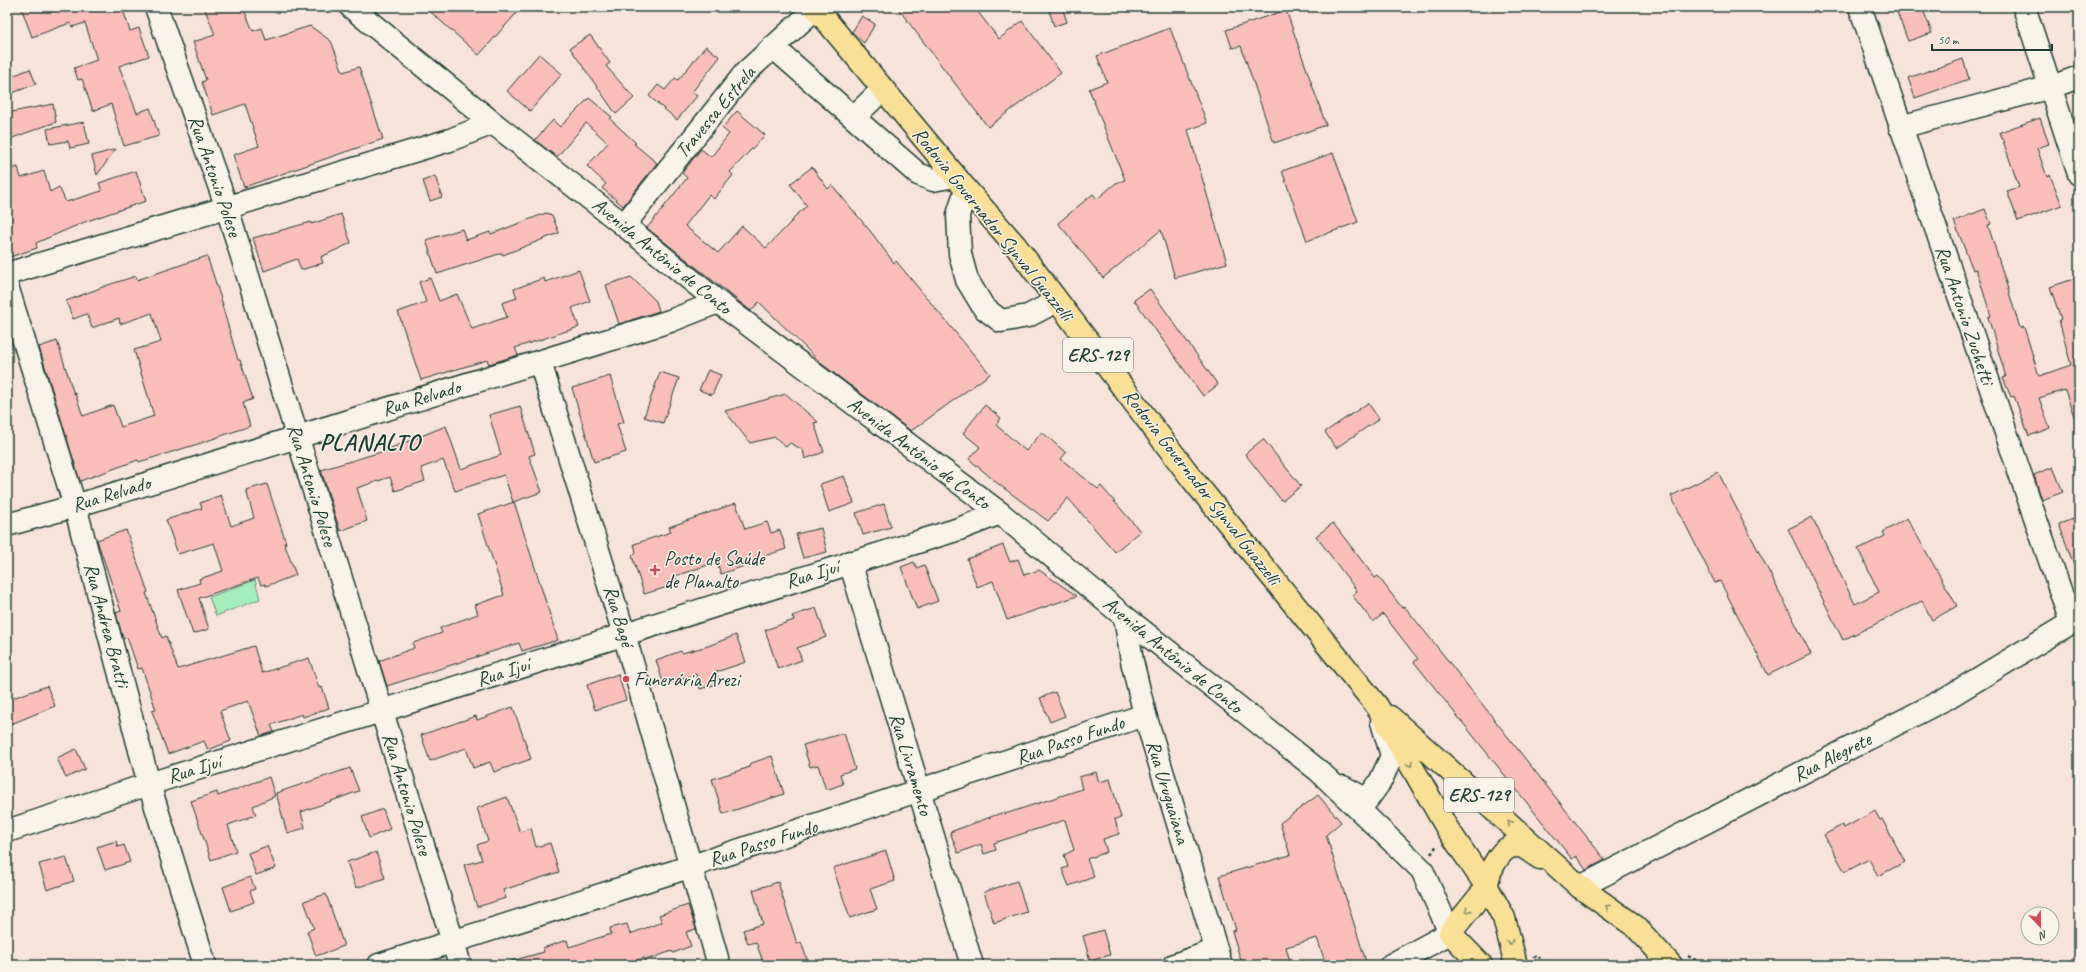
<svg xmlns="http://www.w3.org/2000/svg" width="2086" height="972" font-family="Caveat,sans-serif">
<rect width="100%" height="100%" fill="#f8e3da"/>
<filter id="ink" filterUnits="userSpaceOnUse"><feTurbulence type="fractalNoise" baseFrequency=".025" numOctaves="2"/><feDisplacementMap in="SourceGraphic" scale="8" xChannelSelector="R" yChannelSelector="G"/><feConvolveMatrix kernelMatrix="1 2 1 2 8 2 1 2 1" color-interpolation-filters="sRGB"/></filter>
<g filter="url(#ink)">
<path fill="#a5edbb" stroke="#629578" d="M 255,580 L 260,599 L 216,616 L 209,597 Z"/>
<g fill="#fabeba" stroke="#1f3d34">
<path d="M 21,7 L 48,7 L 50,12 L 65,7 L 122,7 L 130,31 L 139,28 L 149,56 L 119,66 L 137,113 L 150,108 L 159,136 L 124,146 L 111,104 L 93,111 L 82,79 L 78,80 L 74,68 L 97,60 L 85,23 L 72,27 L 70,23 L 32,37 Z"/>
<path d="M 204,7 L 243,7 L 253,31 L 262,28 L 266,40 L 310,26 L 331,41 L 343,72 L 359,67 L 383,139 L 244,187 L 233,155 L 259,146 L 245,104 L 213,115 L 202,82 L 206,80 L 193,42 L 215,35 Z"/>
<path d="M 425,7 L 522,7 L 479,55 Z"/>
<path d="M 897,7 L 974,7 L 999,39 L 1022,21 L 1061,73 L 988,127 Z"/>
<path d="M 1048,7 L 1062,7 L 1067,22 L 1054,26 Z"/>
<path d="M 1895,7 L 1922,7 L 1932,33 L 1908,41 Z"/>
<path d="M 1286,10 L 1326,125 L 1274,143 L 1241,46 L 1232,48 L 1226,30 Z"/>
<path d="M 862,16 L 875,24 L 864,43 L 852,32 Z"/>
<path d="M 1170,28 L 1207,123 L 1188,130 L 1227,263 L 1175,278 L 1161,230 L 1103,278 L 1058,223 L 1093,194 L 1097,199 L 1116,183 L 1125,180 L 1089,89 L 1107,82 L 1097,56 Z"/>
<path d="M 590,35 L 610,63 L 606,66 L 634,98 L 616,114 L 570,48 Z"/>
<path d="M 706,46 L 720,57 L 692,92 L 697,96 L 677,120 L 649,96 L 658,85 L 665,90 L 675,78 L 678,80 Z"/>
<path d="M 539,54 L 562,74 L 530,111 L 507,91 Z"/>
<path d="M 1963,59 L 1969,79 L 1915,98 L 1908,78 Z"/>
<path d="M 30,69 L 36,84 L 7,95 L 7,78 Z"/>
<path d="M 589,98 L 612,117 L 610,119 L 636,143 L 634,144 L 657,163 L 623,206 L 602,188 L 606,184 L 587,166 L 608,143 L 586,123 L 557,157 L 535,140 L 553,120 L 560,127 Z"/>
<path d="M 53,104 L 56,122 L 7,140 L 7,113 Z"/>
<path d="M 737,111 L 765,135 L 730,172 L 733,175 L 714,199 L 709,195 L 685,226 L 718,253 L 742,226 L 766,248 L 794,219 L 793,218 L 807,206 L 790,184 L 812,167 L 828,189 L 832,185 L 871,232 L 894,263 L 896,261 L 990,374 L 911,431 L 823,365 L 759,302 L 751,311 L 647,228 L 687,178 L 682,173 L 701,149 L 711,157 L 729,134 L 722,128 Z"/>
<path d="M 2040,118 L 2049,144 L 2037,148 L 2047,177 L 2050,175 L 2062,205 L 2018,221 L 2007,191 L 2019,187 L 2000,132 Z"/>
<path d="M 84,122 L 89,144 L 70,148 L 68,141 L 50,144 L 47,129 Z"/>
<path d="M 116,149 L 97,175 L 92,156 Z"/>
<path d="M 1333,153 L 1358,222 L 1307,241 L 1282,171 Z"/>
<path d="M 18,167 L 21,178 L 44,171 L 50,192 L 59,187 L 66,202 L 102,191 L 99,183 L 136,171 L 146,201 L 87,221 L 36,243 L 37,248 L 7,258 L 7,170 Z"/>
<path d="M 435,176 L 442,197 L 430,201 L 423,181 Z"/>
<path d="M 1985,209 L 1991,224 L 1988,225 L 2020,328 L 2024,327 L 2039,376 L 2071,365 L 2059,320 L 2061,319 L 2050,287 L 2079,277 L 2079,425 L 2077,425 L 2065,390 L 2039,398 L 2050,428 L 2029,436 L 2014,396 L 2011,397 L 2003,378 L 2006,377 L 1988,317 L 1991,316 L 1976,269 L 1973,270 L 1954,221 Z"/>
<path d="M 546,213 L 552,215 L 559,233 L 503,255 L 502,253 L 437,274 L 426,240 L 462,229 L 466,240 L 490,232 L 491,234 Z"/>
<path d="M 341,214 L 351,243 L 321,257 L 323,263 L 301,270 L 297,259 L 264,271 L 253,238 L 311,222 L 311,224 Z"/>
<path d="M 207,256 L 223,305 L 222,305 L 238,360 L 240,360 L 253,399 L 243,403 L 250,426 L 198,444 L 139,462 L 138,460 L 80,481 L 39,347 L 57,341 L 74,394 L 75,393 L 83,416 L 113,405 L 121,427 L 154,416 L 134,350 L 161,342 L 152,313 L 120,324 L 119,318 L 92,328 L 87,314 L 73,319 L 66,301 L 108,285 L 136,276 L 137,280 Z"/>
<path d="M 579,270 L 590,301 L 572,308 L 579,327 L 515,348 L 518,355 L 489,364 L 487,360 L 421,380 L 398,312 L 426,302 L 419,282 L 430,278 L 439,301 L 457,294 L 472,329 L 507,317 L 502,303 L 517,298 L 514,289 L 544,278 L 545,282 Z"/>
<path d="M 631,277 L 656,301 L 659,311 L 619,324 L 606,285 Z"/>
<path d="M 1150,289 L 1218,385 L 1203,396 L 1134,300 Z"/>
<path d="M 708,370 L 721,375 L 712,395 L 699,390 Z"/>
<path d="M 660,372 L 679,378 L 663,423 L 644,417 Z"/>
<path d="M 610,376 L 624,422 L 617,424 L 626,452 L 594,462 L 572,388 Z"/>
<path d="M 786,394 L 818,422 L 814,423 L 824,452 L 805,459 L 803,450 L 790,443 L 786,447 L 775,437 L 750,443 L 725,411 Z"/>
<path d="M 1368,403 L 1379,419 L 1336,448 L 1325,432 Z"/>
<path d="M 985,405 L 1001,418 L 996,425 L 1026,451 L 1042,432 L 1066,453 L 1061,459 L 1098,489 L 1101,486 L 1140,531 L 1115,552 L 1068,498 L 1048,521 L 997,483 L 969,459 L 980,447 L 963,433 Z"/>
<path d="M 520,406 L 535,454 L 529,456 L 542,492 L 513,502 L 504,475 L 455,491 L 443,460 L 421,468 L 425,481 L 395,491 L 390,477 L 357,488 L 367,521 L 340,531 L 321,470 L 381,452 L 446,426 L 461,469 L 501,455 L 489,415 Z"/>
<path d="M 1263,439 L 1301,486 L 1282,501 L 1245,454 Z"/>
<path d="M 2053,467 L 2063,492 L 2042,500 L 2034,475 Z"/>
<path d="M 1718,472 L 1811,654 L 1768,675 L 1720,581 L 1715,583 L 1671,496 Z"/>
<path d="M 844,476 L 854,503 L 829,512 L 820,484 Z"/>
<path d="M 267,484 L 286,543 L 284,543 L 296,575 L 266,586 L 265,584 L 261,585 L 258,578 L 199,598 L 209,629 L 193,634 L 178,590 L 200,583 L 199,579 L 223,571 L 214,543 L 178,554 L 166,520 L 202,508 L 200,503 L 221,495 L 231,526 L 254,518 L 246,490 Z"/>
<path d="M 514,502 L 558,640 L 522,651 L 519,643 L 387,686 L 379,661 L 414,648 L 413,643 L 442,633 L 440,628 L 478,614 L 475,605 L 504,595 L 478,514 Z"/>
<path d="M 736,503 L 745,529 L 767,522 L 771,533 L 780,530 L 786,549 L 755,559 L 756,562 L 721,574 L 717,562 L 675,576 L 678,584 L 644,594 L 632,556 L 636,552 L 634,544 L 671,532 L 669,527 Z"/>
<path d="M 884,504 L 891,527 L 863,535 L 856,513 Z"/>
<path d="M 1812,517 L 1855,604 L 1879,592 L 1858,549 L 1885,536 L 1883,532 L 1907,518 L 1957,606 L 1932,620 L 1922,601 L 1843,640 L 1788,529 Z"/>
<path d="M 2079,517 L 2079,574 L 2077,574 L 2059,524 Z"/>
<path d="M 1333,523 L 1375,578 L 1378,576 L 1402,608 L 1404,606 L 1434,643 L 1605,860 L 1586,870 L 1576,856 L 1572,859 L 1414,662 L 1418,659 L 1383,614 L 1373,622 L 1352,595 L 1357,591 L 1316,536 Z"/>
<path d="M 821,528 L 827,552 L 803,558 L 796,534 Z"/>
<path d="M 126,530 L 148,592 L 146,593 L 162,638 L 166,636 L 178,669 L 254,646 L 262,673 L 309,658 L 319,688 L 322,687 L 329,708 L 303,717 L 302,714 L 271,725 L 274,732 L 261,736 L 248,701 L 220,711 L 231,741 L 208,750 L 204,741 L 168,754 L 152,711 L 156,710 L 142,668 L 138,669 L 127,637 L 123,639 L 116,613 L 121,611 L 97,540 Z"/>
<path d="M 1003,545 L 1010,562 L 1018,559 L 1024,575 L 1039,570 L 1077,596 L 1007,620 L 993,581 L 977,587 L 967,559 Z"/>
<path d="M 914,562 L 917,568 L 924,565 L 938,601 L 917,609 L 901,567 Z"/>
<path d="M 816,608 L 826,637 L 797,648 L 802,660 L 778,669 L 765,630 L 794,620 L 792,616 Z"/>
<path d="M 736,635 L 746,662 L 716,672 L 720,683 L 700,689 L 696,674 L 664,685 L 656,660 L 681,651 L 682,653 L 708,646 Z"/>
<path d="M 618,674 L 626,700 L 595,710 L 587,685 Z"/>
<path d="M 47,686 L 55,706 L 11,724 L 7,713 L 7,700 Z"/>
<path d="M 1055,692 L 1065,716 L 1050,722 L 1040,698 Z"/>
<path d="M 513,707 L 531,759 L 494,772 L 490,762 L 473,768 L 466,748 L 430,761 L 421,735 L 476,716 L 477,720 Z"/>
<path d="M 844,733 L 855,769 L 840,774 L 843,784 L 826,790 L 818,765 L 810,767 L 803,745 Z"/>
<path d="M 76,749 L 85,769 L 66,778 L 57,758 Z"/>
<path d="M 772,756 L 784,794 L 723,814 L 712,779 L 750,767 L 749,764 Z"/>
<path d="M 350,768 L 359,791 L 301,812 L 305,828 L 287,833 L 276,793 Z"/>
<path d="M 1096,772 L 1099,782 L 1110,779 L 1121,818 L 1115,819 L 1119,834 L 1103,839 L 1107,852 L 1087,859 L 1094,877 L 1069,886 L 1062,869 L 1068,867 L 1064,855 L 1074,850 L 1065,820 L 994,843 L 996,850 L 984,854 L 981,844 L 958,853 L 950,832 L 1004,812 L 1005,814 L 1082,789 L 1079,777 Z"/>
<path d="M 269,777 L 275,796 L 253,806 L 256,815 L 228,825 L 236,851 L 211,860 L 191,801 L 217,792 L 218,796 Z"/>
<path d="M 1318,795 L 1341,822 L 1326,835 L 1367,965 L 1326,965 L 1317,938 L 1286,947 L 1291,965 L 1245,965 L 1243,960 L 1241,961 L 1232,931 L 1236,930 L 1219,876 L 1290,855 L 1280,823 Z"/>
<path d="M 507,797 L 520,832 L 531,828 L 536,847 L 550,843 L 559,872 L 503,890 L 506,898 L 477,907 L 464,865 L 482,860 L 477,845 L 488,841 L 477,808 Z"/>
<path d="M 383,809 L 390,829 L 369,838 L 362,817 Z"/>
<path d="M 1875,811 L 1880,820 L 1882,819 L 1905,862 L 1878,876 L 1869,859 L 1845,872 L 1824,835 L 1842,825 L 1844,828 Z"/>
<path d="M 116,841 L 118,847 L 124,845 L 130,862 L 105,870 L 97,847 Z"/>
<path d="M 267,846 L 276,868 L 256,875 L 248,853 Z"/>
<path d="M 886,851 L 895,881 L 870,889 L 877,909 L 850,918 L 833,868 Z"/>
<path d="M 376,852 L 385,878 L 356,888 L 347,862 Z"/>
<path d="M 66,857 L 74,881 L 47,890 L 39,864 Z"/>
<path d="M 250,877 L 255,889 L 250,891 L 254,902 L 231,911 L 223,887 Z"/>
<path d="M 1017,881 L 1027,912 L 994,923 L 984,892 Z"/>
<path d="M 778,882 L 797,944 L 801,942 L 809,965 L 764,965 L 756,942 L 748,944 L 743,930 L 763,924 L 753,890 Z"/>
<path d="M 326,894 L 344,946 L 316,956 L 307,931 L 314,928 L 304,901 Z"/>
<path d="M 688,905 L 696,929 L 686,932 L 691,946 L 673,953 L 672,951 L 646,960 L 645,958 L 618,965 L 512,965 L 511,961 L 544,952 L 543,948 L 567,940 L 569,947 L 611,934 L 610,928 L 627,924 L 630,934 L 662,922 L 659,915 Z"/>
<path d="M 1103,930 L 1110,955 L 1090,961 L 1083,936 Z"/>
</g>
<g fill="none" stroke-linecap="round" stroke-linejoin="round">
<defs>
<g id="minor">
<path d="M 156,7 L 227,208 L 460,965"/>
<path d="M 351,7 L 493,123 L 624,225 L 718,302 L 1000,513 L 1125,617 L 1319,771 L 1422,870 L 1450,933 L 1391,965"/>
<path d="M 1860,7 L 2071,622"/>
<path d="M 2024,7 L 2079,174"/>
<path d="M 773,47 L 918,174 L 933,180 L 955,176"/>
<path d="M 854,117 L 883,89"/>
<path d="M 1900,127 L 2051,87 L 2079,77"/>
<path d="M 966,189 L 958,215 L 960,254 L 967,280 L 984,308 L 1001,321 L 1028,316 L 1057,301"/>
<path d="M 624,225 L 745,73 L 816,8"/>
<path d="M 7,274 L 450,140 L 493,123"/>
<path d="M 7,286 L 75,506 L 149,784 L 205,965"/>
<path d="M 540,362 L 624,634 L 719,965"/>
<path d="M 7,525 L 75,506 L 670,321 L 718,302"/>
<path d="M 850,562 L 972,965"/>
<path d="M 1125,617 L 1132,661 L 1145,715 L 1221,965"/>
<path d="M 1343,787 L 1367,800 L 1380,782 L 1392,756 L 1382,722"/>
<path d="M 7,831 L 149,784 L 959,529 L 1000,513"/>
<path d="M 1580,887 L 1945,699 L 2079,618"/>
<path d="M 379,965 L 689,867 L 1145,715"/>
<path d="M 1174,965 L 1216,950"/>
</g>
<g id="major">
<path d="M 815,7 L 966,189 L 1015,245 L 1193,480 L 1377,706 L 1447,828 L 1487,887 L 1504,918 L 1516,965"/>
<path d="M 1390,717 L 1580,887 L 1636,927 L 1671,965"/>
<path d="M 1481,965 L 1450,933 L 1487,887 C 1487,875 1498,852 1510,847 C 1513,846 1519,846 1522,846 L 1540,858"/>
</g>
</defs>
<use href="#minor" stroke="#1f3d34" stroke-width="25"/>
<use href="#major" stroke="#1f3d34" stroke-width="25"/>
<g stroke="#1f3d34" stroke-width="2.5" stroke-dasharray="3 3" stroke-linecap="butt">
<path d="M 1431,854 L 1437,845"/>
<path d="M 1688,956 L 1704,965"/>
<path d="M 1533,957 L 1537,955 L 1545,965"/>
</g>
<use href="#minor" stroke="#f7f3e8" stroke-width="22"/>
<use href="#major" stroke="#fadf96" stroke-width="22"/>
</g>
<defs><path id="oneway-chevron" d="M-2-3.5L2.5 0L-2 3.5" fill="none" stroke-width="1.6" stroke-linecap="round" stroke-linejoin="round"/></defs>
<g stroke="#8c8e65">
<use href="#oneway-chevron" transform="translate(1410 764) rotate(60)"/>
<use href="#oneway-chevron" transform="translate(1510 823) rotate(-138)"/>
<use href="#oneway-chevron" transform="translate(1608 907) rotate(-144)"/>
<use href="#oneway-chevron" transform="translate(1468 910) rotate(129)"/>
<use href="#oneway-chevron" transform="translate(1510 942) rotate(76)"/>
</g>
</g>
<g fill="#d1495b" stroke="#f7f3e8" stroke-width="1.5">
<path d="M653 564h4v4h4v4h-4v4h-4v-4h-4v-4h4z"/>
<circle cx="626" cy="679" r="4"/>
</g>
<g text-anchor="middle" dominant-baseline="central" stroke-width="3" stroke-linejoin="round" paint-order="stroke">
<g fill="#f7f3e8" stroke="#60746a" stroke-width="1">
<rect x="1063" y="338" width="70" height="34" rx="3"/>
<rect x="1444" y="778" width="70" height="34" rx="3"/>
</g>
<g font-size="19" font-weight="bold" fill="#1f3d34">
<text x="1098" y="355">ERS-129</text>
<text x="1479" y="795">ERS-129</text>
</g>
<g font-size="20" fill="#1f3d34" stroke="#f7f3e8">
<text transform="translate(715 112) rotate(-50)">Travessa Estrela</text>
<text transform="translate(215 176) rotate(71)">Rua Antonio Polese</text>
<text transform="translate(993 224) rotate(51)">Rodovia Governador Synval Guazzelli</text>
<text transform="translate(662 256) rotate(39)">Avenida Antônio de Conto</text>
<text transform="translate(1965 315) rotate(71)">Rua Antonio Zuchetti</text>
<text transform="translate(421 398) rotate(-17)">Rua Relvado</text>
<text transform="translate(919 453) rotate(37)">Avenida Antônio de Conto</text>
<text transform="translate(312 485) rotate(73)">Rua Antonio Polese</text>
<text transform="translate(1202 487) rotate(52)">Rodovia Governador Synval Guazzelli</text>
<text transform="translate(111 494) rotate(-17)">Rua Relvado</text>
<text transform="translate(812 574) rotate(-17)">Rua Ijuí</text>
<text transform="translate(619 616) rotate(73)">Rua Bagé</text>
<text transform="translate(107 625) rotate(75)">Rua Andrea Bratti</text>
<text transform="translate(1173 655) rotate(39)">Avenida Antônio de Conto</text>
<text transform="translate(503 672) rotate(-18)">Rua Ijuí</text>
<text transform="translate(1070 740) rotate(-19)">Rua Passo Fundo</text>
<text transform="translate(1832 757) rotate(-27)">Rua Alegrete</text>
<text transform="translate(911 764) rotate(73)">Rua Livramento</text>
<text transform="translate(194 769) rotate(-17)">Rua Ijuí</text>
<text transform="translate(1168 792) rotate(73)">Rua Uruguaiana</text>
<text transform="translate(407 794) rotate(73)">Rua Antonio Polese</text>
<text transform="translate(763 843) rotate(-18)">Rua Passo Fundo</text>
</g>
<g font-size="20" fill="#1f3d34" stroke="#f7f3e8" text-anchor="start">
<text x="664" y="558">Posto de Saúde<tspan x="664" dy="23">de Planalto</tspan></text>
<text x="634" y="679">Funerária Arezi</text>
</g>
<g font-size="24" font-weight="bold" letter-spacing="1" fill="#1f3d34" stroke="#f7f3e8">
<text x="370" y="442">PLANALTO</text>
</g>
</g>
<rect width="2086" height="972" fill="none" stroke="#f7f3e8" stroke-width="24"/>
<rect x="12" y="12" width="2062" height="948" fill="none" stroke="#1f3d34" stroke-width="1.5" filter="url(#ink)"/>
<g transform="translate(2040 926) rotate(158)"><circle r="19" fill="#f7f3e8" stroke="#a1aaa0"/>
<path d="M0-3L7 15L0 10L-7 15Z" fill="#d1495b"/>
<text y="-6" font-size="11" font-weight="bold" text-anchor="middle" fill="#1f3d34">N</text>
</g>
<path d="M1932 44v6h120v-6" fill="none" stroke="#1f3d34" stroke-width="2"/>
<text x="1938" y="44" font-size="12" fill="#1f3d34" stroke="#f7f3e8" stroke-width="3" paint-order="stroke">50 m</text>
</svg>
